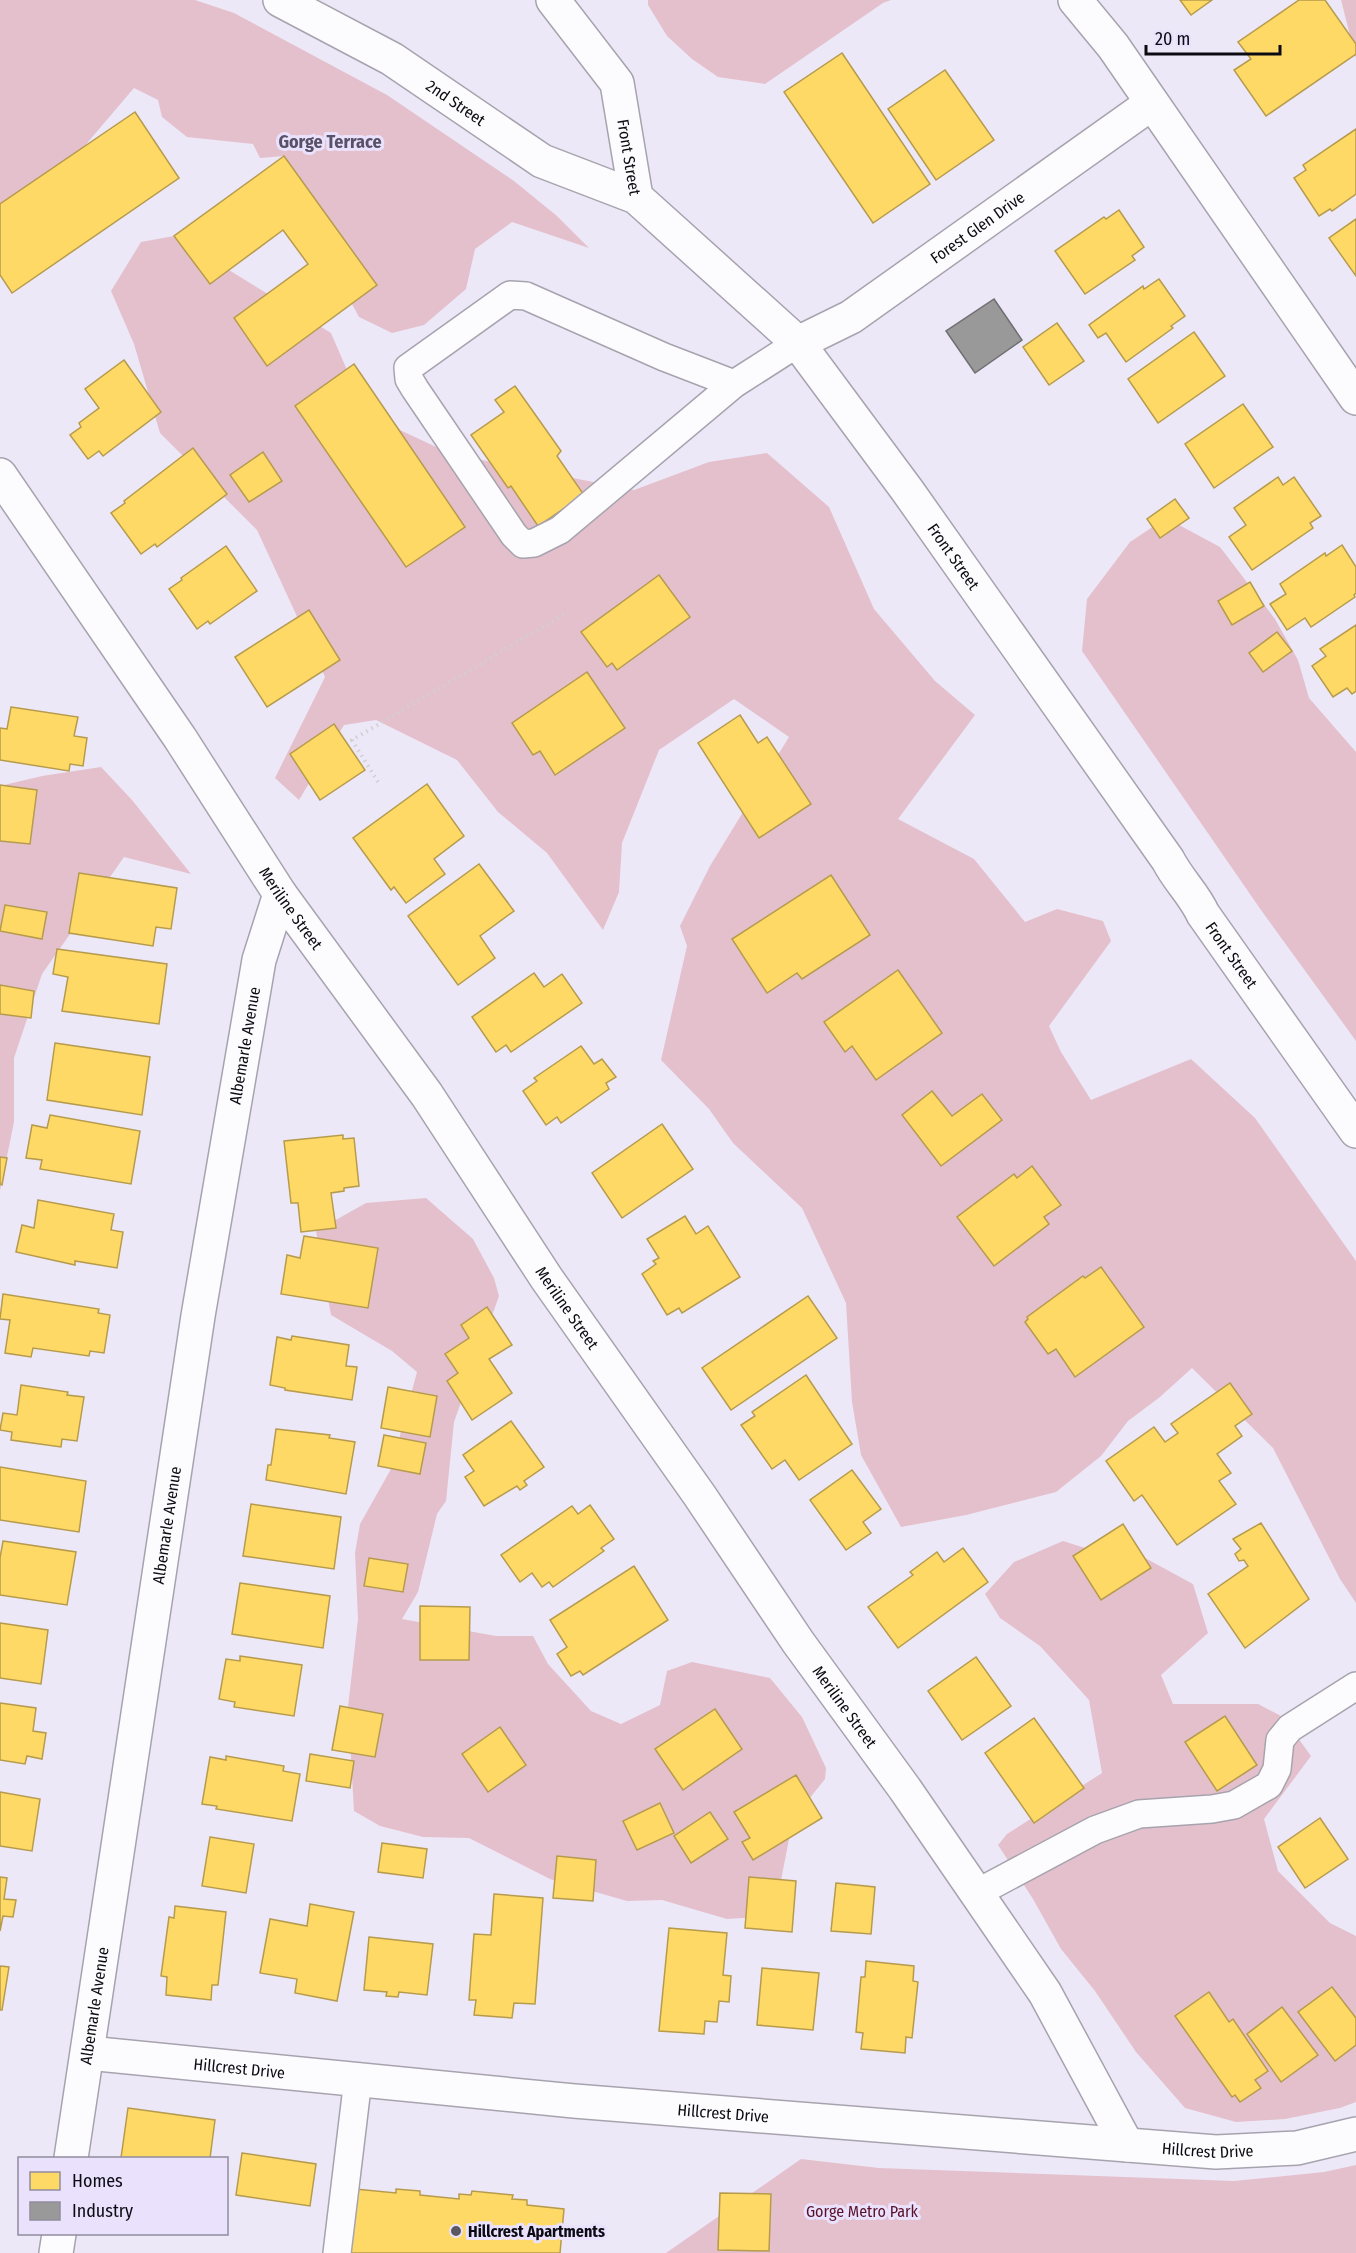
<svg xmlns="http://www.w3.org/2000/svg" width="1356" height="2253" font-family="'Fira Sans Condensed',sans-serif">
<rect width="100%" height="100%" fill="#ede8f7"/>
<g fill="#e4c0cd">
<path d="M 0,0 L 195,0 L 234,13 L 387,95 L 514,181 L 557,216 L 589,248 L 512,222 L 475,249 L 466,289 L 424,325 L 392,333 L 359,317 L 352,304 L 377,285 L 284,156 L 260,158 L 253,144 L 187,137 L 162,117 L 158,100 L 134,88 L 82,149 L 0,236 Z"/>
<path d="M 648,0 L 891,0 L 883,3 L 765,84 L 718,77 L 692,59 L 667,36 L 648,5 Z"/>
<path d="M 1341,0 L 1356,0 L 1356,59 Z"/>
<path d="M 174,236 L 331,333 L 366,414 L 451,454 L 634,490 L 709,462 L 767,453 L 829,507 L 874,609 L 935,681 L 975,715 L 898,819 L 974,859 L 1025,922 L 1057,909 L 1103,921 L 1111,941 L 1049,1026 L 1061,1052 L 1091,1100 L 1191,1059 L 1255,1118 L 1356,1261 L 1356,1603 L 1340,1579 L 1273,1448 L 1192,1368 L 1160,1397 L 1128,1421 L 1101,1456 L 1056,1492 L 966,1515 L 901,1527 L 861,1455 L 852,1402 L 846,1303 L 802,1208 L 733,1143 L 709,1109 L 661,1060 L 687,946 L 680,926 L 710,866 L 789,737 L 734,699 L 659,750 L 622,843 L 619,892 L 603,930 L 547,853 L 498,812 L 457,760 L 376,720 L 344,725 L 299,800 L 275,778 L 325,677 L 257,530 L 160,433 L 134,344 L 111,291 L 141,242 Z"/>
<path d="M 1166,518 L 1220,547 L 1275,619 L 1298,660 L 1309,698 L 1356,752 L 1356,1041 L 1261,910 L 1082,651 L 1087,599 L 1130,542 Z"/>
<path d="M 101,767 L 132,800 L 191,874 L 124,857 L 42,974 L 14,1058 L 14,1122 L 0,1191 L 0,786 L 42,776 Z"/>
<path d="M 426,1198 L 473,1239 L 494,1278 L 499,1296 L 454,1422 L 446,1501 L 437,1514 L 418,1592 L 402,1619 L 496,1636 L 533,1636 L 548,1664 L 591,1711 L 621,1724 L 660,1705 L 667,1671 L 692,1662 L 770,1678 L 802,1717 L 826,1768 L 825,1779 L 793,1819 L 781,1880 L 758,1917 L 727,1919 L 662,1900 L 627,1901 L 550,1879 L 469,1838 L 423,1837 L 380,1826 L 354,1811 L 348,1707 L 358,1619 L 355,1553 L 360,1524 L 391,1469 L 417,1372 L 392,1351 L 331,1315 L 316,1231 L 366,1203 Z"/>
<path d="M 1063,1541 L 1101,1553 L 1145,1558 L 1193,1584 L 1208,1633 L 1161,1675 L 1173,1704 L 1258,1704 L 1283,1717 L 1311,1756 L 1264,1819 L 1278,1871 L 1330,1923 L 1356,1936 L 1356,2102 L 1340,2108 L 1285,2119 L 1236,2122 L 1185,2108 L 1136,2052 L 1095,1991 L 1061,1949 L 1033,1899 L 998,1845 L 1007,1834 L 1102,1773 L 1089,1700 L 1040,1646 L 1000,1618 L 985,1594 L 1014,1562 Z"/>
<path d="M 801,2159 L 879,2168 L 1234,2181 L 1324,2172 L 1356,2165 L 1356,2253 L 666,2253 Z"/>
</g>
<g fill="#ffd966" stroke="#b69b4d" stroke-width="1.5">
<path d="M 1180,0 L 1212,0 L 1191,15 Z"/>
<path d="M 1299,0 L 1325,0 L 1356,44 L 1356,54 L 1266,116 L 1234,70 L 1251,59 L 1238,42 Z"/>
<path d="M 842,53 L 930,184 L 873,223 L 784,92 Z"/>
<path d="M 945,70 L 994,140 L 936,180 L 888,109 Z"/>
<path d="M 135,112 L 179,178 L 12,293 L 0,275 L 0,204 Z"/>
<path d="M 1356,129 L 1356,194 L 1332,211 L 1330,209 L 1319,216 L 1294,178 L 1306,170 L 1303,165 Z"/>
<path d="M 284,156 L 377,285 L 267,366 L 234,318 L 308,264 L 283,230 L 210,284 L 174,236 Z"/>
<path d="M 1119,210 L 1144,247 L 1132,256 L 1135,260 L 1085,294 L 1055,251 L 1104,217 L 1106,219 Z"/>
<path d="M 1356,219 L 1356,276 L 1329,238 Z"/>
<path d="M 1159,279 L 1185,316 L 1171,326 L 1173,328 L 1126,362 L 1106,333 L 1098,338 L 1089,325 L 1143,286 L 1144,289 Z"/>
<path d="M 1057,323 L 1084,361 L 1049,385 L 1023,347 Z"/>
<path d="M 1194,332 L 1225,376 L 1158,423 L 1128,379 Z"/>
<path d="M 124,360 L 161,412 L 103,456 L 99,451 L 88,459 L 70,435 L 81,427 L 79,423 L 99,408 L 85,389 Z"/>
<path d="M 354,364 L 465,527 L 406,567 L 295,406 Z"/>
<path d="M 515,386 L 561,451 L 557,456 L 584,495 L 538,526 L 511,486 L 508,488 L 471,435 L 504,412 L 495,400 Z"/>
<path d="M 1243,404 L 1273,447 L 1214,488 L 1185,444 Z"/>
<path d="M 193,448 L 227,494 L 157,547 L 155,544 L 141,554 L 111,513 L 125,503 L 124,501 Z"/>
<path d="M 263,452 L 282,481 L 249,502 L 230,475 Z"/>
<path d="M 1278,477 L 1283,485 L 1294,477 L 1321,516 L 1310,523 L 1313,528 L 1252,570 L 1229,537 L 1246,525 L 1234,508 Z"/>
<path d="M 1175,499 L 1189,518 L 1160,538 L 1147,519 Z"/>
<path d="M 1342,545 L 1356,567 L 1356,593 L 1354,595 L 1355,597 L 1311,627 L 1305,618 L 1287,630 L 1270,604 L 1286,594 L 1280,584 L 1325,553 L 1326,556 Z"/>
<path d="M 226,546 L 257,591 L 210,624 L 208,621 L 197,629 L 169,589 L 182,580 L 181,578 Z"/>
<path d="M 659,575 L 690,617 L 617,670 L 612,663 L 607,667 L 581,632 Z"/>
<path d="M 1250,582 L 1264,606 L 1232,625 L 1218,601 Z"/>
<path d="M 309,610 L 340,660 L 267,707 L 235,657 Z"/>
<path d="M 1356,625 L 1356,691 L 1352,694 L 1347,688 L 1333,697 L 1312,666 L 1326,656 L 1320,649 Z"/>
<path d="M 1277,632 L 1292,651 L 1263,672 L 1249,653 Z"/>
<path d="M 587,672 L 625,728 L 555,775 L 540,751 L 533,755 L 512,723 Z"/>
<path d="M 11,707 L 78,717 L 74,736 L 87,738 L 83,766 L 70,764 L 69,771 L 0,760 L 0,728 L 7,729 Z"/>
<path d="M 740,715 L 758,743 L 767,737 L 811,804 L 759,838 L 698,743 Z"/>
<path d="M 334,724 L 365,770 L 320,800 L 290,754 Z"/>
<path d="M 427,784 L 464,836 L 434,859 L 445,874 L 406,903 L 394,887 L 391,890 L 353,838 Z"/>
<path d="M 0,785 L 37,790 L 30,844 L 0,841 Z"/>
<path d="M 479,864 L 514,911 L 480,936 L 495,958 L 458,985 L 408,916 Z"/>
<path d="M 79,873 L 177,888 L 171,929 L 156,927 L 153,946 L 69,933 Z"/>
<path d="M 831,875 L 870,935 L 802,979 L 797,973 L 767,993 L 732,939 Z"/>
<path d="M 5,905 L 47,912 L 42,939 L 0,931 Z"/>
<path d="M 57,949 L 167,964 L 159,1024 L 62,1011 L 68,977 L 53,974 Z"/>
<path d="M 898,970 L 942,1033 L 876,1080 L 852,1046 L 845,1052 L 824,1022 Z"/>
<path d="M 534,973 L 544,987 L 562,974 L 582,1003 L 511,1052 L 506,1045 L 496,1052 L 472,1017 Z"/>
<path d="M 0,985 L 34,991 L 31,1018 L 0,1014 Z"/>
<path d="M 55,1043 L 150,1057 L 142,1115 L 47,1100 Z"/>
<path d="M 581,1046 L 594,1064 L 602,1059 L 616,1077 L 606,1083 L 609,1089 L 561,1123 L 557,1117 L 546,1125 L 523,1091 L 537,1081 L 534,1078 Z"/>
<path d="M 932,1091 L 952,1116 L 982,1094 L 1002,1120 L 941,1166 L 902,1115 Z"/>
<path d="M 50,1115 L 140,1131 L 131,1184 L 40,1169 L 42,1160 L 26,1158 L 32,1125 L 47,1128 Z"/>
<path d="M 662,1124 L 693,1169 L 622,1218 L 592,1173 Z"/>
<path d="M 343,1135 L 343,1139 L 354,1138 L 359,1186 L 344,1188 L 344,1191 L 331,1193 L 336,1228 L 301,1232 L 298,1203 L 291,1203 L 284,1141 Z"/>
<path d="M 0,1157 L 7,1158 L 2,1185 L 0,1184 Z"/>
<path d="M 1032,1166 L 1061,1205 L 1044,1217 L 1049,1224 L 994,1266 L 957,1217 L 1014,1174 L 1017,1178 Z"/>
<path d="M 38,1200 L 114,1214 L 111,1230 L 123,1232 L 117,1268 L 75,1261 L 75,1265 L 16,1252 L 22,1225 L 34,1228 Z"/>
<path d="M 685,1216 L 696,1234 L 708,1226 L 740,1277 L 682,1313 L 679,1308 L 667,1315 L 642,1274 L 656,1264 L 653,1261 L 659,1258 L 647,1239 Z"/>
<path d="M 304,1236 L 378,1248 L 368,1308 L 281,1294 L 287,1255 L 300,1258 Z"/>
<path d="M 1101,1267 L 1144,1327 L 1075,1377 L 1056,1349 L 1048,1354 L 1025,1322 L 1028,1319 L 1027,1317 L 1083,1276 L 1085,1278 Z"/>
<path d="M 3,1294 L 99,1309 L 98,1313 L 110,1315 L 104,1353 L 90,1351 L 89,1356 L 33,1348 L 31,1357 L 5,1353 L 10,1320 L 0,1319 Z"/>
<path d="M 808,1296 L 837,1338 L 731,1410 L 702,1368 Z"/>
<path d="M 487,1307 L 512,1345 L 489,1359 L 512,1393 L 472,1420 L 447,1381 L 458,1373 L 445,1354 L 469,1338 L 461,1325 Z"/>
<path d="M 292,1336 L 349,1345 L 346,1366 L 357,1367 L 352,1400 L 285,1390 L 285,1388 L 270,1385 L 277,1337 L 291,1340 Z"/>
<path d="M 806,1375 L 852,1444 L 799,1480 L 785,1460 L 772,1469 L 741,1425 L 755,1416 L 752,1412 Z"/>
<path d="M 1230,1383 L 1252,1414 L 1235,1426 L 1242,1436 L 1217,1454 L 1231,1473 L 1219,1481 L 1236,1504 L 1177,1545 L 1142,1495 L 1134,1501 L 1106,1461 L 1154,1427 L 1165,1442 L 1178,1433 L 1171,1424 Z"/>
<path d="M 21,1385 L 68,1392 L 67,1395 L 84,1397 L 77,1441 L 62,1439 L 61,1447 L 11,1440 L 12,1432 L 0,1430 L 3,1413 L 17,1415 Z"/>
<path d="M 388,1387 L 437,1396 L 430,1437 L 381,1428 Z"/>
<path d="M 511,1421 L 544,1467 L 524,1481 L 527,1485 L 520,1490 L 517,1486 L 484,1506 L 465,1477 L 474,1471 L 463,1455 Z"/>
<path d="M 276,1429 L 330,1435 L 329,1438 L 355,1442 L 346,1494 L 266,1480 L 268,1465 L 271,1465 Z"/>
<path d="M 384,1435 L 426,1443 L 420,1474 L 378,1466 Z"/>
<path d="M 0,1467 L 86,1481 L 79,1532 L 0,1520 Z"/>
<path d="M 852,1470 L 881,1509 L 863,1522 L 871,1533 L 846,1550 L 810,1500 Z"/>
<path d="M 251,1504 L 341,1517 L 334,1569 L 243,1556 Z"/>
<path d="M 590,1505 L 614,1539 L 601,1548 L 604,1551 L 553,1587 L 549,1582 L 542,1587 L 532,1573 L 520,1582 L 501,1555 L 572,1506 L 578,1514 Z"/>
<path d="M 1261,1523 L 1309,1599 L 1245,1648 L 1208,1594 L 1248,1566 L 1244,1560 L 1239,1561 L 1235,1554 L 1241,1549 L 1233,1539 Z"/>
<path d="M 1123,1524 L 1151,1568 L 1101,1600 L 1073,1556 Z"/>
<path d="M 3,1541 L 76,1552 L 67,1605 L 0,1595 L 0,1558 Z"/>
<path d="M 963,1548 L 988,1582 L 898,1648 L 868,1607 L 913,1575 L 910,1572 L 937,1552 L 944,1562 Z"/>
<path d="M 369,1558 L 408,1564 L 403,1592 L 364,1586 Z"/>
<path d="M 634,1566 L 668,1620 L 583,1675 L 580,1671 L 571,1676 L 557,1654 L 567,1647 L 550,1620 Z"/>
<path d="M 240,1583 L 330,1596 L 323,1648 L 232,1634 Z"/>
<path d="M 420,1606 L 470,1607 L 469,1660 L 420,1660 Z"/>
<path d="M 0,1623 L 48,1630 L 41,1684 L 0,1678 Z"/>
<path d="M 240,1656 L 302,1665 L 294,1716 L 234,1707 L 235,1702 L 219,1699 L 226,1659 L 240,1661 Z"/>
<path d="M 976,1657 L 1011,1706 L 962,1740 L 928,1691 Z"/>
<path d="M 0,1703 L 36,1708 L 33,1731 L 46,1733 L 42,1759 L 27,1756 L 25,1764 L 0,1760 Z"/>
<path d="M 340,1706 L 383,1714 L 375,1757 L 332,1750 Z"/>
<path d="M 715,1709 L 742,1749 L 683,1790 L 655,1749 Z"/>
<path d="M 1225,1716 L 1257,1765 L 1217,1791 L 1185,1742 Z"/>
<path d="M 1034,1718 L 1084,1788 L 1034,1823 L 985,1753 Z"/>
<path d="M 500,1727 L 526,1765 L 488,1792 L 462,1754 Z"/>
<path d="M 310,1754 L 354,1761 L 350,1788 L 306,1781 Z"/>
<path d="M 226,1756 L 284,1766 L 283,1771 L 300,1774 L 292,1821 L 216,1809 L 217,1806 L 202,1804 L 210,1757 L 226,1760 Z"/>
<path d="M 796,1775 L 822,1818 L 753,1860 L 742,1842 L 750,1838 L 734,1812 Z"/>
<path d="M 0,1792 L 40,1799 L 32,1851 L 0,1846 Z"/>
<path d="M 660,1803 L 674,1833 L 637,1850 L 623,1821 Z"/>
<path d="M 710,1812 L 728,1839 L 691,1863 L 674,1836 Z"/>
<path d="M 1320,1818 L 1348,1859 L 1305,1888 L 1278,1847 Z"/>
<path d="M 210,1837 L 254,1844 L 246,1893 L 202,1886 Z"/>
<path d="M 382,1843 L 427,1849 L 423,1878 L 378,1872 Z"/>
<path d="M 557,1856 L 596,1860 L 593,1901 L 553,1898 Z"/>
<path d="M 0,1877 L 7,1878 L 4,1899 L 16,1900 L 13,1917 L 3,1916 L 0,1931 Z"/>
<path d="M 749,1877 L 796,1881 L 792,1932 L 745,1928 Z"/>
<path d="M 836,1883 L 875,1887 L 871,1934 L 831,1931 Z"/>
<path d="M 494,1894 L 543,1898 L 535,2004 L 514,2003 L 512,2018 L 474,2015 L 476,2000 L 469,2000 L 474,1934 L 491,1935 Z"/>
<path d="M 310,1904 L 354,1912 L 337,2001 L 295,1993 L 297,1979 L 260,1973 L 270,1919 L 307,1926 Z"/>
<path d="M 175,1906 L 226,1912 L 218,1985 L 212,1985 L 211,2000 L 166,1995 L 167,1977 L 161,1976 L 169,1917 L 174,1918 Z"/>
<path d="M 669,1928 L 727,1933 L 723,1975 L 731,1976 L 729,2002 L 719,2001 L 717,2022 L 705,2021 L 704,2034 L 659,2031 Z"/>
<path d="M 369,1937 L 433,1944 L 427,1995 L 399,1992 L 398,1997 L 386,1996 L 387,1992 L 364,1990 Z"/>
<path d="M 866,1961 L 914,1966 L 913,1981 L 918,1982 L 912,2038 L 906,2037 L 905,2053 L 861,2049 L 863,2033 L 856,2032 L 861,1977 L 865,1977 Z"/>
<path d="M 0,1966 L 9,1967 L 2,2010 L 0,2010 Z"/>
<path d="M 762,1968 L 819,1973 L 813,2030 L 757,2025 Z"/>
<path d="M 1332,1987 L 1356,2018 L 1356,2045 L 1335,2061 L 1298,2012 Z"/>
<path d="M 1209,1992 L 1229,2022 L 1233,2019 L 1268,2071 L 1255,2080 L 1261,2088 L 1240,2102 L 1235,2095 L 1232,2097 L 1175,2016 Z"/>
<path d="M 1282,2007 L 1318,2055 L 1281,2082 L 1247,2034 Z"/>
<path d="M 128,2108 L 215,2120 L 210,2158 L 121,2158 Z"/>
<path d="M 242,2153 L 316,2164 L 310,2206 L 236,2195 Z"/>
<path d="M 355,2189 L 396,2193 L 396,2189 L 420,2191 L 420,2195 L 459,2199 L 459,2194 L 471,2195 L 472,2191 L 513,2195 L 512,2199 L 527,2200 L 527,2205 L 564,2209 L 560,2253 L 349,2253 Z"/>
<path d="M 720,2193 L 771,2194 L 769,2251 L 718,2250 Z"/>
</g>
<path fill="#999" stroke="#6f6e70" stroke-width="1.5" d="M 994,299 L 1022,340 L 975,373 L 946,331 Z"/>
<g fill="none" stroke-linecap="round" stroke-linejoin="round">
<defs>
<g id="service">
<path d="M 734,384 L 560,530 L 534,543 L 523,544 L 514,535 L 415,389 L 409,379 L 408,368 L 510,295 L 526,296 L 664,357 L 734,384 L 798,343"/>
<path d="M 977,1893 L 1095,1830 L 1139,1814 L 1212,1809 L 1234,1805 L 1269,1785 L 1277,1769 L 1280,1740 L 1290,1728 L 1356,1686"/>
<path d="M 337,2253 L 358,2079"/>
</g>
<g id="minor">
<path d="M 1075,0 L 1113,46 L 1356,398"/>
<path id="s1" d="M 798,343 L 851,317 L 1152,103"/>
<path id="s2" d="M 0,475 L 180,738 L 280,894 L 427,1095 L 547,1279 L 700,1496 L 798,1642 L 905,1789 L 1045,1993 L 1127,2145"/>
<path id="s3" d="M 88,2053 L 574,2101 L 1216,2152 L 1297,2148 L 1356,2134"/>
<path id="s4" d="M 71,2158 L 198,1316 L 259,960 L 280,894"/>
<path d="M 56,2253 L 59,2234"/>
</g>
<g id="tertiary">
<path id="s5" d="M 553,0 L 617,83 L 636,197"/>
</g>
<g id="secondary">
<path id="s6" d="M 280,0 L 392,59 L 542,161 L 636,197 L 798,343 L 907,490 L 1168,860 C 1178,880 1194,894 1203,914 L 1356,1131"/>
</g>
</defs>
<use href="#service" stroke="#a7a3ae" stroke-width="30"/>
<use href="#minor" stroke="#a7a3ae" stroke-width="36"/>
<use href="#tertiary" stroke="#a7a3ae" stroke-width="36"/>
<use href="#secondary" stroke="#a7a3ae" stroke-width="36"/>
<path stroke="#d1cfd4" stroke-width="4" stroke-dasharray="1.5 4.5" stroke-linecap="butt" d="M 378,782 L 352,740 L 568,612"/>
<use href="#service" stroke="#fcfcfe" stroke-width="27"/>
<use href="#minor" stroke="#fcfcfe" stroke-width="33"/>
<use href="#tertiary" stroke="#fcfcfe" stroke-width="33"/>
<use href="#secondary" stroke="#fcfcfe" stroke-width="33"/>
</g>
<circle fill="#5b5862" stroke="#eae2fd" stroke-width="2" cx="456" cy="2231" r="6"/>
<g text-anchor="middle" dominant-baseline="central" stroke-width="6" stroke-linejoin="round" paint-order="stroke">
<g font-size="16" fill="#0c0a12" stroke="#eae2fd">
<text stroke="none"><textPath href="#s6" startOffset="204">2nd Street</textPath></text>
<text stroke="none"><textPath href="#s5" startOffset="180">Front Street</textPath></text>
<text stroke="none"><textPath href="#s1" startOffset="214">Forest Glen Drive</textPath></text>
<text stroke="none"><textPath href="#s6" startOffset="891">Front Street</textPath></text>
<text stroke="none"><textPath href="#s2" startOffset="522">Meriline Street</textPath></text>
<text stroke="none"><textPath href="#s6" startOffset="1377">Front Street</textPath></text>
<text stroke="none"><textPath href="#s4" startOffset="1126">Albemarle Avenue</textPath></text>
<text stroke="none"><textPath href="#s2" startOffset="1008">Meriline Street</textPath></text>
<text stroke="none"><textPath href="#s4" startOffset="640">Albemarle Avenue</textPath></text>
<text stroke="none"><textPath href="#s2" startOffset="1494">Meriline Street</textPath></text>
<text stroke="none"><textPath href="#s4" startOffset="154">Albemarle Avenue</textPath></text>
<text stroke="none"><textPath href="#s3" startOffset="152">Hillcrest Drive</textPath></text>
<text stroke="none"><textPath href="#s3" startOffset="638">Hillcrest Drive</textPath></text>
<text stroke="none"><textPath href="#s3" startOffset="1124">Hillcrest Drive</textPath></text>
</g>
<g font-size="16" fill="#5a1028" stroke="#eae2fd">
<text x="862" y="2211">Gorge Metro Park</text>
</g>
<g font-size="16" font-weight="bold" fill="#0c0a12" stroke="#eae2fd" text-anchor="start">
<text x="468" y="2231">Hillcrest Apartments</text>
</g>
<g font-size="18" font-weight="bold" fill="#585167" stroke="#eae2fd">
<text x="330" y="142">Gorge Terrace</text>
</g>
</g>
<rect x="18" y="2157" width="210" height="78" fill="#eae2fd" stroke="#918c9f" stroke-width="1.5"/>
<rect x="30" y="2172" width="30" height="18" fill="#ffd966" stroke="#918c9f" stroke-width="1.5"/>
<text x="72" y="2187" font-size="18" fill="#0c0a12">Homes</text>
<rect x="30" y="2202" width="30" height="18" fill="#999999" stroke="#918c9f" stroke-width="1.5"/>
<text x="72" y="2217" font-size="18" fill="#0c0a12">Industry</text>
<path d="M1146 45v9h134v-9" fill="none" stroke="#0c0a12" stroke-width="3"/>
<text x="1155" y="45" font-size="18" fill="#0c0a12" stroke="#eae2fd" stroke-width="4.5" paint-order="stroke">20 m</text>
</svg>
